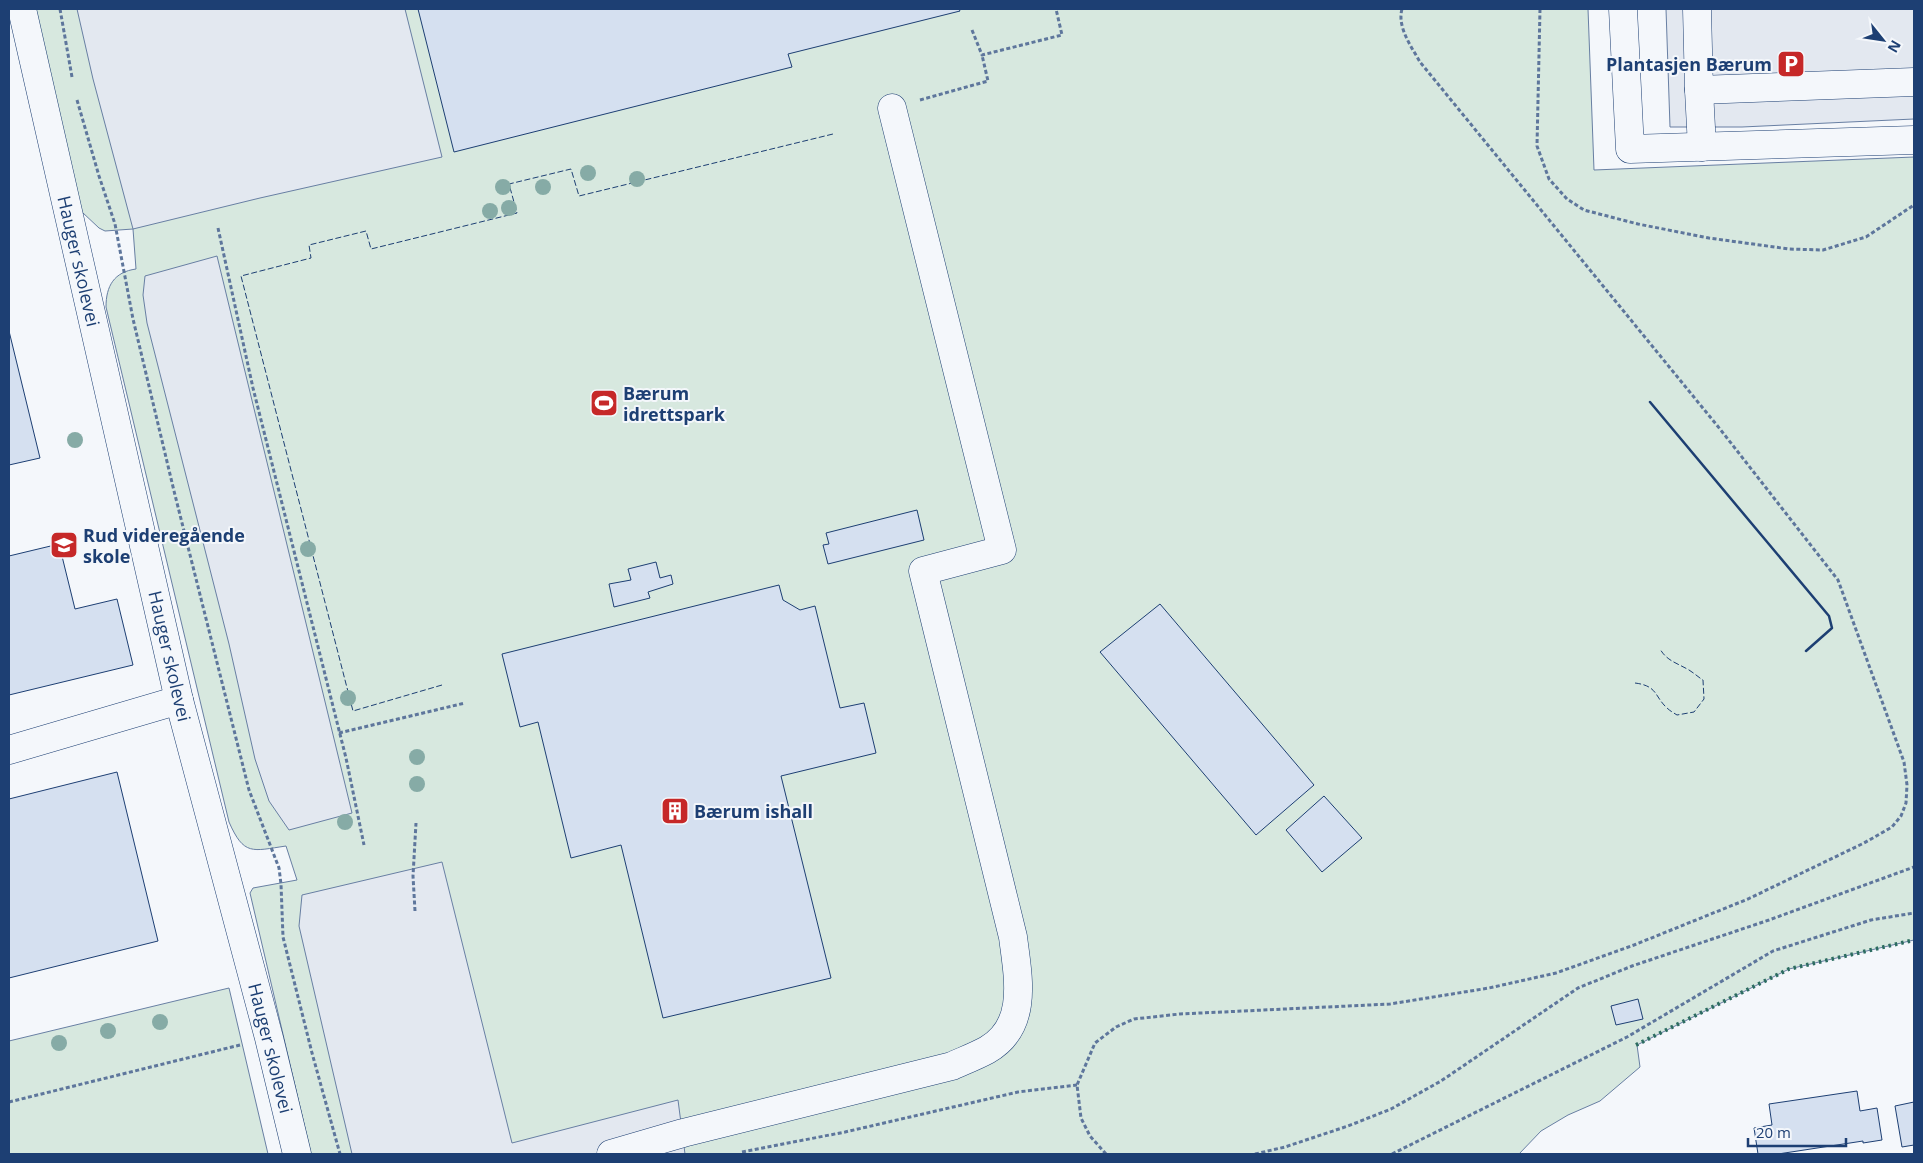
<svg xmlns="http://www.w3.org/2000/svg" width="1923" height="1163" font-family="'Open Sans',sans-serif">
<rect width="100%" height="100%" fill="#f4f7fb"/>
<g fill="#d7e8df" stroke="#687fa3">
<path d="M 33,9 L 1588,9 L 1594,170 L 1914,157 L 1914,940 L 1789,969 L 1637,1045 L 1640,1067 L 1600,1101 L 1568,1115 L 1541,1131 L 1519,1154 L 311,1154 L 250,893 L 253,888 L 297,880 L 286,846 C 252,851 244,856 229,822 L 106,307 C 106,286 114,272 136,269 L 133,229 L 105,231 L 99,228 L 82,212 Z"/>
<path d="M 229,988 L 268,1154 L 9,1154 L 9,1041 Z"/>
</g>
<g fill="#e3e8f0" stroke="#687fa3">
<path d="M 77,9 L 405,9 L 442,157 L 260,198 L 133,229 L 93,79 Z"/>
<path d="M 1666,9 L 1914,9 L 1914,119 L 1742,127 L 1670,127 Z"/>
<path d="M 217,256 L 352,813 L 289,830 L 269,801 L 255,759 L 229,644 L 147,323 L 143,295 L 145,276 Z"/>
<path d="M 442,862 L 512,1143 L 678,1100 L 685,1154 L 352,1154 L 299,926 L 302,895 Z"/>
</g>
<g fill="#d5e0f0" stroke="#1d3f73">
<path d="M 418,9 L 959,9 L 960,11 L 788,54 L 792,67 L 454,152 Z"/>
<path d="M 9,331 L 40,458 L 9,465 Z"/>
<path d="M 917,510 L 924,540 L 828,564 L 823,545 L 829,544 L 826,533 Z"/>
<path d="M 59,544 L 75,609 L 117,599 L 133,665 L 9,695 L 9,556 Z"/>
<path d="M 656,562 L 660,578 L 671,575 L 673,584 L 648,592 L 650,598 L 614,607 L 609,584 L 631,580 L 628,569 Z"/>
<path d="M 779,585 L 783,600 L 800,610 L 815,606 L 840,708 L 864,703 L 876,753 L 781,776 L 831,978 L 663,1018 L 621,845 L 571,858 L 538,722 L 520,727 L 502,654 Z"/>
<path d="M 1160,604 L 1314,785 L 1256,835 L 1100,652 Z"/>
<path d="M 117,772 L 158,941 L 9,978 L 9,799 Z"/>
<path d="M 1324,796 L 1362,838 L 1322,872 L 1286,830 Z"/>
<path d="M 1638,999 L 1643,1019 L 1616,1025 L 1611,1006 Z"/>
<path d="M 1857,1091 L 1860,1111 L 1877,1108 L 1882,1140 L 1863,1143 L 1863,1141 L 1778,1154 L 1758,1154 L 1754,1128 L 1772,1125 L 1769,1104 Z"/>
<path d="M 1914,1102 L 1914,1145 L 1902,1147 L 1895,1106 Z"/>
</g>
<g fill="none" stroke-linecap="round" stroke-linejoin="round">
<defs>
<g id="minor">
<path d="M 22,9 L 179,700 L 269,1038 L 297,1154"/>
<path d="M 1623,9 L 1630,149 L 1914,140"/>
<path d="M 1697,9 L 1699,90 L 1914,82"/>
<path d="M 1699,90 L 1702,147"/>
<path d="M 9,750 L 179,700"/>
<path d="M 611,1154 L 683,1133 L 952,1066 C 963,1061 976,1056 987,1050 C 1029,1026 1018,977 1013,937 L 923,571 L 1002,550 L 892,108"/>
</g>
</defs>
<use href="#minor" stroke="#1d3f73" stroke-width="29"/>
<g stroke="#5e769c" stroke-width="3" stroke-dasharray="4 2.5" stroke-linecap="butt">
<path d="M 60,9 L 72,77"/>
<path d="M 1540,9 L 1537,146 L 1549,179 L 1567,199 L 1584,210 L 1638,224 L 1709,238 L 1789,249 L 1823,250 L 1866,237 L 1914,205"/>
<path d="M 972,30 L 982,55 L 1062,35 L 1056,9"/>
<path d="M 77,100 L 99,176 L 115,224 L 133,319 L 174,491 L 249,790 L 279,868 L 281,884 L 283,937 L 312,1053 L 340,1154"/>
<path d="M 920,100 L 988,81 L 982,55"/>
<path d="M 218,228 L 253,388 L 346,758 L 364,845"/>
<path d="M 339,733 L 465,703"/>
<path d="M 415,911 L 413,876 L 416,823"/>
<path d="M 9,1102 L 240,1045"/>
<path d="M 742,1152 L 845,1132 L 1018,1092 L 1077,1085"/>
<path d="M 1106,1154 L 1090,1136 L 1081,1118 L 1077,1085 L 1095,1043 L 1116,1027 L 1134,1019 L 1180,1014 L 1390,1004 L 1489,988 L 1556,973 L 1634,945 L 1748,899 L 1864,843 L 1892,827 L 1901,816 L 1906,803 L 1907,785 L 1904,762 L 1838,580 L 1720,429 L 1420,62 C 1411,46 1397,27 1402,9"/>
<path d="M 1255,1154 L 1285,1147 L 1348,1126 L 1391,1109 L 1441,1081 L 1578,988 L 1632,966 L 1769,920 L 1914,867"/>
<path d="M 1392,1154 L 1627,1037 L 1773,951 L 1871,920 L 1914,913"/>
</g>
<use href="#minor" stroke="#f4f7fb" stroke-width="28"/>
<path stroke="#2c6c60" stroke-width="4" stroke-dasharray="2.5 4" stroke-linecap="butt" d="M 1636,1045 L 1789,969 L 1914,940"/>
<g stroke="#1d3f73" stroke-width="1" stroke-dasharray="6 2.5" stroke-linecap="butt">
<path d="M 1635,683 C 1658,686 1654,696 1667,708 C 1670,711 1674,713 1677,715 L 1694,712 L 1704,699 L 1703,680 C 1698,677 1694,673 1689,670 C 1677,663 1667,661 1660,649"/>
<path d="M 442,685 L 353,711 L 241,276 L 311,258 L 309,245 L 366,231 L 371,249 L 517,213 L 509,184 L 571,169 L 579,196 L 833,134"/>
</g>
<path stroke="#1d3f73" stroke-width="2.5" d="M 1650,402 L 1829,616 L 1832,628 L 1806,651"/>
</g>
<g fill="#86aba6">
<circle cx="588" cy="173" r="8"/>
<circle cx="637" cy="179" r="8"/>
<circle cx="503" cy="187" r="8"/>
<circle cx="543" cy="187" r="8"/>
<circle cx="509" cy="208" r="8"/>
<circle cx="490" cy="211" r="8"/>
<circle cx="75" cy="440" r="8"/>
<circle cx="308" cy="549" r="8"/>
<circle cx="348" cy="698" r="8"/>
<circle cx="417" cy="757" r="8"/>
<circle cx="417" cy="784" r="8"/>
<circle cx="345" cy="822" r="8"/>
<circle cx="160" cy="1022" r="8"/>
<circle cx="108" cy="1031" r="8"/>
<circle cx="59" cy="1043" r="8"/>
</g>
<defs>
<symbol id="parking-square" viewBox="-11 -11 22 22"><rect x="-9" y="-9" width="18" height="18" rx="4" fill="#c62828" stroke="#f4f7fb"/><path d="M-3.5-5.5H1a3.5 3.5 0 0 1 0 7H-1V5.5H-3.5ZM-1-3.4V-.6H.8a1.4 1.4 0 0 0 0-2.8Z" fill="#fff"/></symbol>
<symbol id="stadium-square" viewBox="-11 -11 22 22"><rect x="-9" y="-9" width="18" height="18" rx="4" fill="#c62828" stroke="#f4f7fb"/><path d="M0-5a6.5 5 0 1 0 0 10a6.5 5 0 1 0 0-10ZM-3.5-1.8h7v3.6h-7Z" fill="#fff"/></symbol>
<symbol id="school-square" viewBox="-11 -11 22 22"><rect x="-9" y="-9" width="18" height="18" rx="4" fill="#c62828" stroke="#f4f7fb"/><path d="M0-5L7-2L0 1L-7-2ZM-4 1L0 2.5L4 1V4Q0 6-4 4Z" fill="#fff"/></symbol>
<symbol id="building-square" viewBox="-11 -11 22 22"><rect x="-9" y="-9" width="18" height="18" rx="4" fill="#c62828" stroke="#f4f7fb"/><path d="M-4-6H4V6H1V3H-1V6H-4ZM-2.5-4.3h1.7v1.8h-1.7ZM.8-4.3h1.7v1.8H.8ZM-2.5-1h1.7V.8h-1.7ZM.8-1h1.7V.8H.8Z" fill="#fff"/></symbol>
</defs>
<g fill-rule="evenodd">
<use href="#parking-square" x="1775" y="48" width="32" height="32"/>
<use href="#stadium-square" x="588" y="387" width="32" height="32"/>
<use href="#school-square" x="48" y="529" width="32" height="32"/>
<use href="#building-square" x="659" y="795" width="32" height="32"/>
</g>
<g text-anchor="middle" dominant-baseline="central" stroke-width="4" stroke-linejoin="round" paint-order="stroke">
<g font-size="18" font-weight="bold" fill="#1d3f73" stroke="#f4f7fb" text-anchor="start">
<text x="1772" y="64" text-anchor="end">Plantasjen Bærum</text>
<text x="623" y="393">Bærum<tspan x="623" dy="21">idrettspark</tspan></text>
<text x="83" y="535">Rud videregående<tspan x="83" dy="21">skole</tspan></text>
<text x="694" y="811">Bærum ishall</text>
</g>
<g font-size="18" fill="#1d3f73" stroke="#f4f7fb">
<text transform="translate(79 261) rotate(77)">Hauger skolevei</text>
<text transform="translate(170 656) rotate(77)">Hauger skolevei</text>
<text transform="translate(271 1048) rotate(76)">Hauger skolevei</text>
</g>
</g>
<rect width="1923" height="1163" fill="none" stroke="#1d3f73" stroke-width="20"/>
<g transform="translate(1883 40) rotate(120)" stroke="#f4f7fb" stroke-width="4" paint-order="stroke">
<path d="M0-4L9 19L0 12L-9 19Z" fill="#1d3f73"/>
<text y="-8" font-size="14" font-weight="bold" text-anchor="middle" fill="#1d3f73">N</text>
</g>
<path d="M1748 1138v8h98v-8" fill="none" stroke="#1d3f73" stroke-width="2.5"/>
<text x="1756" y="1138" font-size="15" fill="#1d3f73" stroke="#f4f7fb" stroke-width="4" paint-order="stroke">20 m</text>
</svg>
